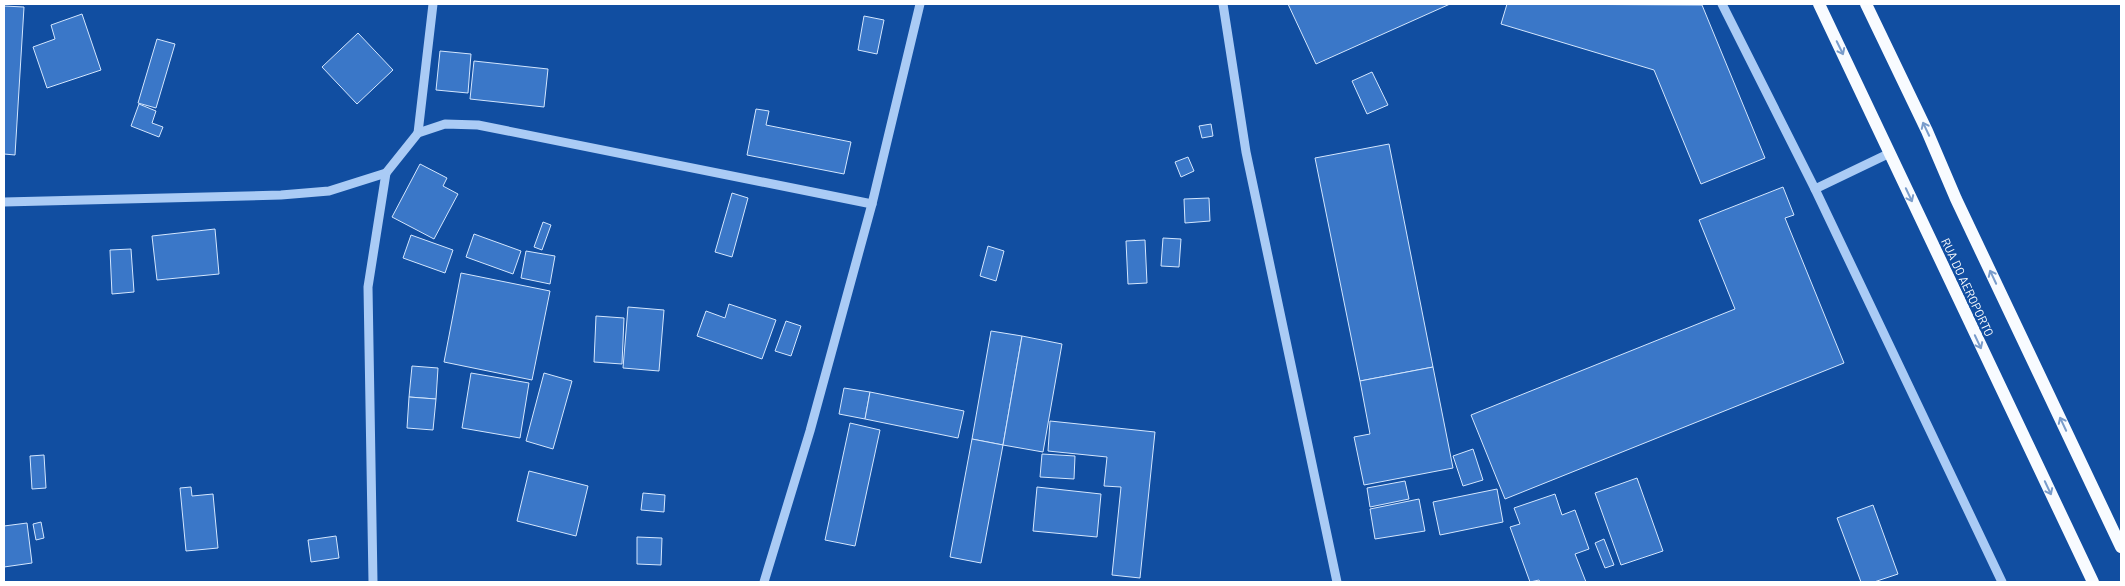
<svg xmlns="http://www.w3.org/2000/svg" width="2125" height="586" font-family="Barlow,sans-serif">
<rect width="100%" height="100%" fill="#114ea1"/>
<g fill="#3a77c8" stroke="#d3e6fe">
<path d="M 1288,4 L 1450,4 L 1316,64 Z"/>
<path d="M 1507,4 L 1702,5 L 1765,158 L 1701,184 L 1654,70 L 1501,24 Z"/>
<path d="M 4,6 L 24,7 L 15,155 L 4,154 Z"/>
<path d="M 82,14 L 101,70 L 47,88 L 33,47 L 55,39 L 51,25 Z"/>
<path d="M 864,16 L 884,20 L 877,54 L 858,50 Z"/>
<path d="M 358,33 L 393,70 L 357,104 L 322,67 Z"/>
<path d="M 157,39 L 175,44 L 156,108 L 138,103 Z"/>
<path d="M 440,51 L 471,54 L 468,93 L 436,90 Z"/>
<path d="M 474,61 L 548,69 L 544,107 L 470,99 Z"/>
<path d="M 1372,72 L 1388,105 L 1367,114 L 1352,81 Z"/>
<path d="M 139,104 L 156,111 L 152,123 L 163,127 L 159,137 L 131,126 Z"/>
<path d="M 756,109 L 769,111 L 766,125 L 851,142 L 844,174 L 747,155 Z"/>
<path d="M 1211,124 L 1213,136 L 1202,138 L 1199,126 Z"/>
<path d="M 1389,144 L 1433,367 L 1360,381 L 1315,158 Z"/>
<path d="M 1188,157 L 1194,171 L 1181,177 L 1175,162 Z"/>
<path d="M 420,164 L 447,178 L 443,186 L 458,194 L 434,239 L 392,217 Z"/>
<path d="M 1783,187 L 1794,215 L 1785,218 L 1844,363 L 1505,499 L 1471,415 L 1735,309 L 1699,220 Z"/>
<path d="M 732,193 L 748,198 L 732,257 L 715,252 Z"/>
<path d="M 1209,198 L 1210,221 L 1185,223 L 1184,199 Z"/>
<path d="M 543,222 L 551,225 L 542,250 L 534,247 Z"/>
<path d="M 215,229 L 219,274 L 157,280 L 152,236 Z"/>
<path d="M 474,234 L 521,251 L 513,274 L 466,257 Z"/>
<path d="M 411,235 L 453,250 L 445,273 L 403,258 Z"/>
<path d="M 1163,238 L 1181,239 L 1179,267 L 1161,266 Z"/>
<path d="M 1145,240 L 1147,283 L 1128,284 L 1126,241 Z"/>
<path d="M 988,246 L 1004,251 L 996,281 L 980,276 Z"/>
<path d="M 131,249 L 134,292 L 112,294 L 110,250 Z"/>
<path d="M 526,251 L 555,256 L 550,284 L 521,278 Z"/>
<path d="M 461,273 L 550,291 L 532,380 L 444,362 Z"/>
<path d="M 729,304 L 776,320 L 762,359 L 697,336 L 706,311 L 725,318 Z"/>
<path d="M 628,307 L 664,310 L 659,371 L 623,368 Z"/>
<path d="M 596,316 L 624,318 L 622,364 L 594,362 Z"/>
<path d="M 786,321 L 801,326 L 791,356 L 775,351 Z"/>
<path d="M 991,331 L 1022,336 L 1003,445 L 972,439 Z"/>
<path d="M 1022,336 L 1062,344 L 1043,452 L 1003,445 Z"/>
<path d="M 412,366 L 438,368 L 436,399 L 409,397 Z"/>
<path d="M 1433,367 L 1453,468 L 1364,485 L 1354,437 L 1370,434 L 1360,381 Z"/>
<path d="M 471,373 L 529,383 L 520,438 L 462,428 Z"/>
<path d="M 544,373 L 572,381 L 553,449 L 526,441 Z"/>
<path d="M 844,388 L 870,392 L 865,419 L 839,414 Z"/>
<path d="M 870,392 L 964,411 L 958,438 L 865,419 Z"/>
<path d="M 409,397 L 436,399 L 433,430 L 407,428 Z"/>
<path d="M 1050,421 L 1155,432 L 1140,578 L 1112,575 L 1121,487 L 1104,486 L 1107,457 L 1048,451 Z"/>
<path d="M 850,423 L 880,430 L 855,546 L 825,540 Z"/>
<path d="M 972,439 L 1003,445 L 981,563 L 950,557 Z"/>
<path d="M 1473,449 L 1483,480 L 1463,486 L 1453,456 Z"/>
<path d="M 1042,454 L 1075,456 L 1074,479 L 1040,477 Z"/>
<path d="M 44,455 L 46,488 L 32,489 L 30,456 Z"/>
<path d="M 529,471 L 588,486 L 576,536 L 517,521 Z"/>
<path d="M 1637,478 L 1663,551 L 1621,565 L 1595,493 Z"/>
<path d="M 1405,481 L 1409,499 L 1370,507 L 1367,488 Z"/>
<path d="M 191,487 L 192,496 L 213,494 L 218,548 L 186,551 L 180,488 Z"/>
<path d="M 1037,487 L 1101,494 L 1097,537 L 1033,531 Z"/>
<path d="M 1497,489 L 1503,522 L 1440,535 L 1433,502 Z"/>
<path d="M 643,493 L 665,495 L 664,512 L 641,510 Z"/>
<path d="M 1555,494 L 1562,515 L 1575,510 L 1589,549 L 1575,554 L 1586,582 L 1540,582 L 1539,580 L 1530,582 L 1510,527 L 1520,524 L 1514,508 Z"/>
<path d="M 1419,499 L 1425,531 L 1375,539 L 1370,509 Z"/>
<path d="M 1873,505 L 1898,574 L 1874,582 L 1861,582 L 1837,518 Z"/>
<path d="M 41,522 L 44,538 L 36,540 L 33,524 Z"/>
<path d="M 27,523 L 32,563 L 4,567 L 4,526 Z"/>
<path d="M 336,536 L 339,558 L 311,562 L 308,540 Z"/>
<path d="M 637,537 L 662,538 L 661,565 L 637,564 Z"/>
<path d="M 1604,539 L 1614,565 L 1605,568 L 1595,543 Z"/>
</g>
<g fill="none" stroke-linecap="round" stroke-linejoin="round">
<g stroke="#aacbf5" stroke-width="9">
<path d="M 1223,4 L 1246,152 L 1337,582"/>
<path d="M 1722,4 L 1815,189 L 2002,582"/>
<path d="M 418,133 L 433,4"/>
<path d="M 1815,189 L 1890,153"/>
<path d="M 4,202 L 281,195 L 329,191 L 386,173 L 418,133 L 445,124 L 478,125 L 872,204"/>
<path d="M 373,582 L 368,287 L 386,173"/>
<path d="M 764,582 L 810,431 L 872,204 L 920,4"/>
</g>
<g stroke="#f8fbff" stroke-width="12">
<path d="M 1819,4 L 2093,582"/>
<path d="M 1866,4 L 1927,131 L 1956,199 L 2121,547"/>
</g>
</g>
<defs><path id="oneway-shaft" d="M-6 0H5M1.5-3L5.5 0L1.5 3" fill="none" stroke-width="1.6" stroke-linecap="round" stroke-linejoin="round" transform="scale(1.25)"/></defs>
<g stroke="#799ccb">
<use href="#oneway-shaft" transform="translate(1840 48) rotate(64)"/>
<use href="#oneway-shaft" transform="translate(1926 129) rotate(-115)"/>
<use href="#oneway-shaft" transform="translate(1909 195) rotate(65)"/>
<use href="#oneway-shaft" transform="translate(1993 277) rotate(-115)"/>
<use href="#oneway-shaft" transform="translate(1978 342) rotate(65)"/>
<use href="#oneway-shaft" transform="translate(2063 424) rotate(-115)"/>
<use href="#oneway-shaft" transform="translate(2048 488) rotate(65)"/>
</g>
<g text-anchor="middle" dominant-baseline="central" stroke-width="4.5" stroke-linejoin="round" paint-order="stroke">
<g font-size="12" fill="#fff" stroke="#114ea1">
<text transform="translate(1968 287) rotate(65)">RUA DO AEROPORTO</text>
</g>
</g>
<rect width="2125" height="586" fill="none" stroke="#ffffff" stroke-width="10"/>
</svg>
